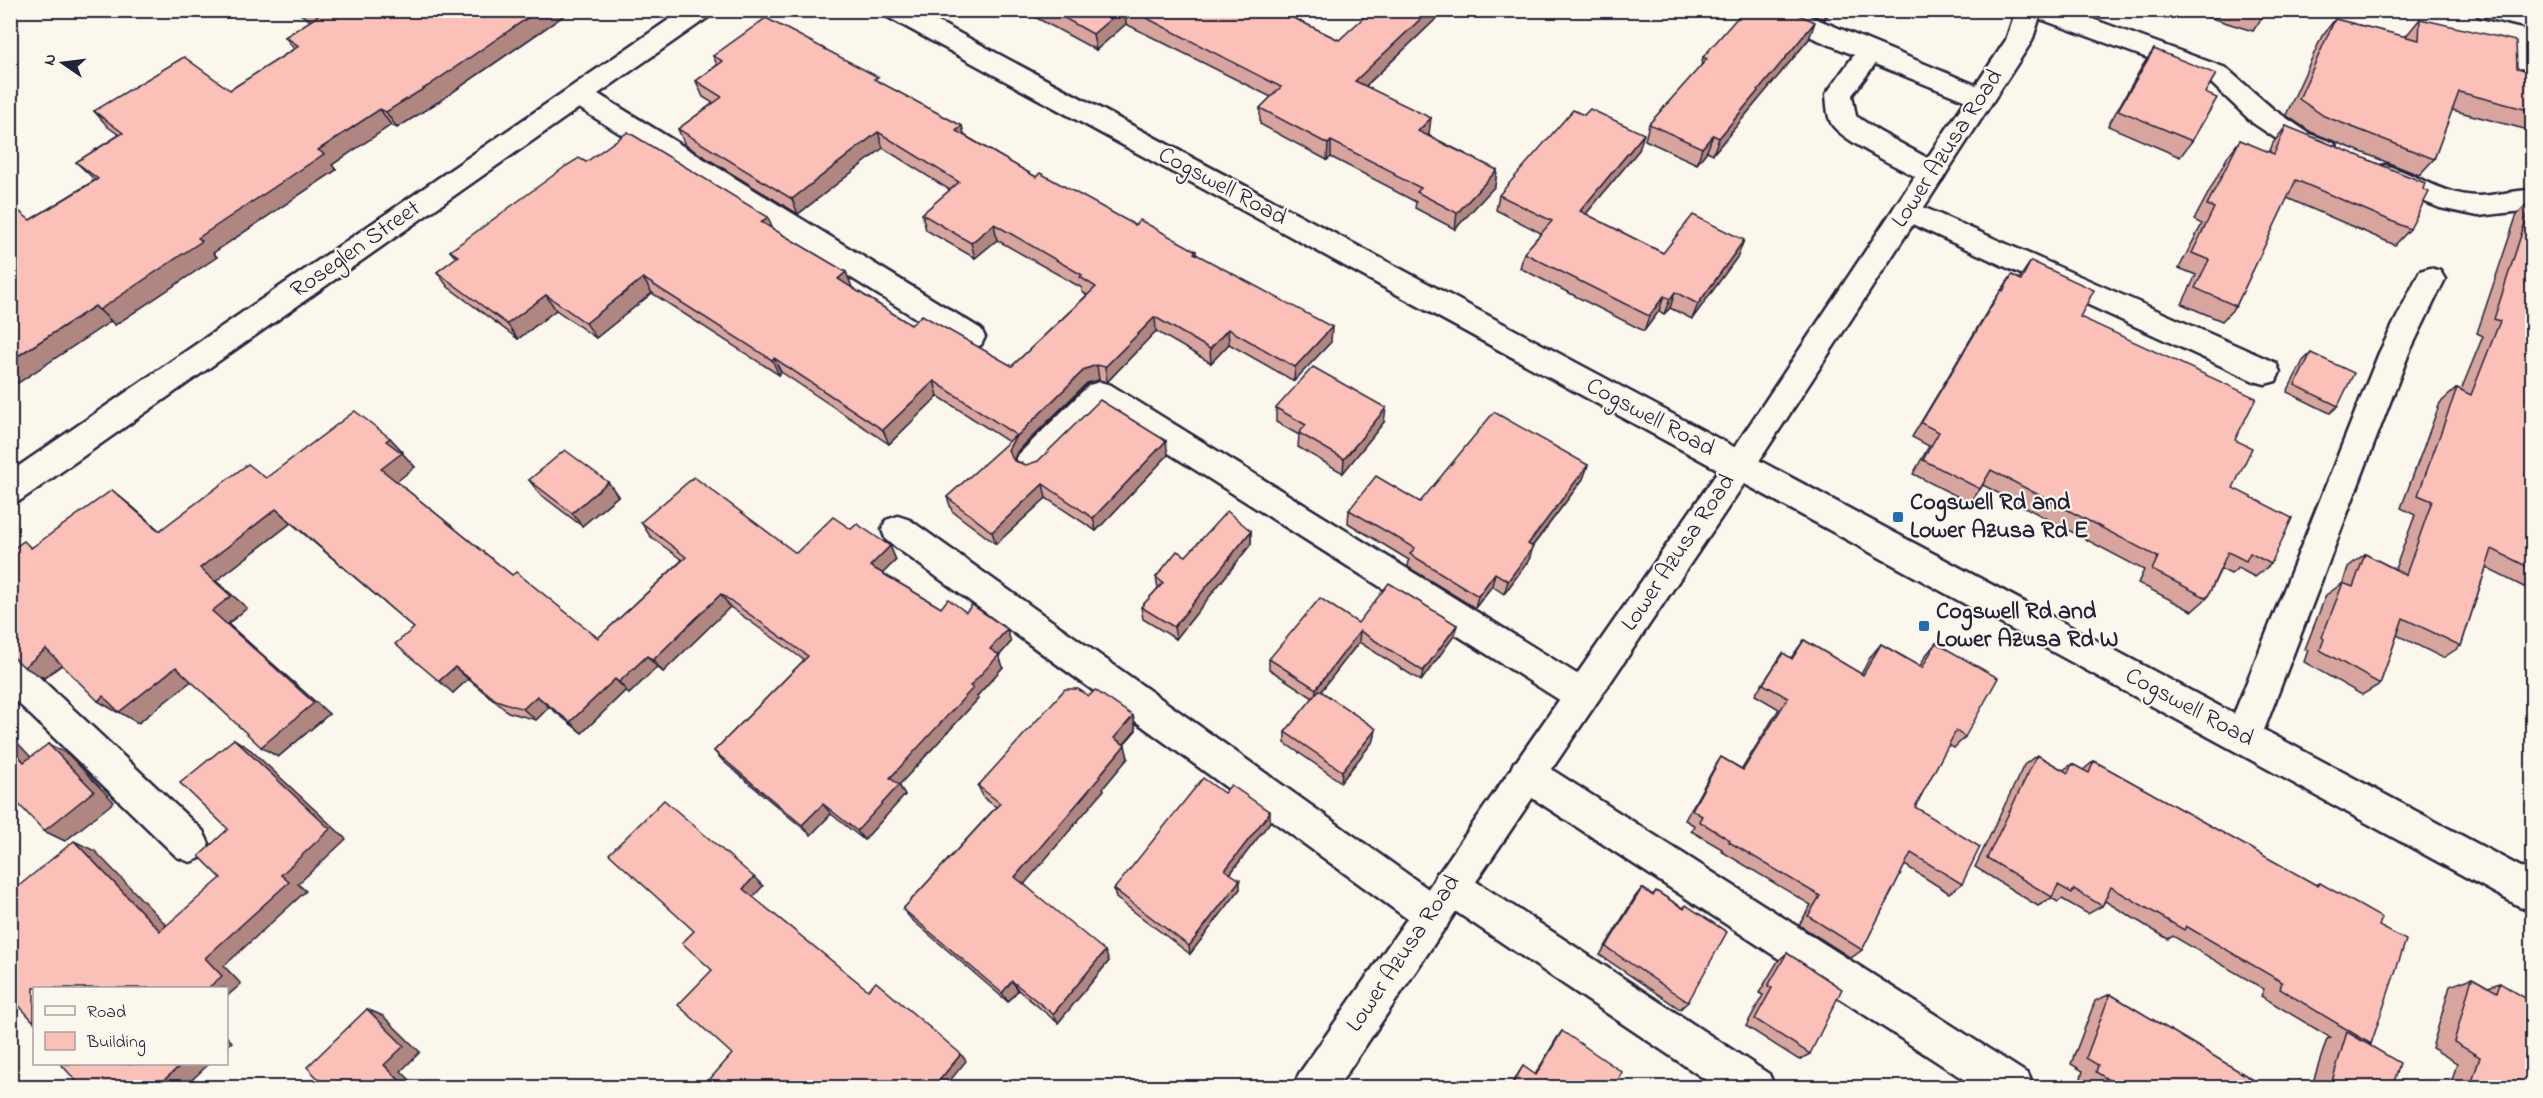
<svg xmlns="http://www.w3.org/2000/svg" width="2543" height="1098" font-family="'Indie Flower',sans-serif">
<rect width="100%" height="100%" fill="#fbf7ec"/>
<filter id="ink" filterUnits="userSpaceOnUse"><feTurbulence type="fractalNoise" baseFrequency=".0167" numOctaves="2"/><feDisplacementMap in="SourceGraphic" scale="12" xChannelSelector="R" yChannelSelector="G"/><feConvolveMatrix kernelMatrix="1 2 1 2 8 2 1 2 1" color-interpolation-filters="sRGB"/></filter>
<g filter="url(#ink)">
<g fill="none" stroke-linecap="round" stroke-linejoin="round">
<defs>
<g id="minor">
<path d="M 683,10 L 713,10 L 710,16 L 598,94 L 981,329 L 985,337 L 981,345 L 970,349 L 959,345 L 579,108 L 21,500 L 10,503 L 10,472 Z"/>
<path d="M 883,10 L 916,10 L 2234,714 L 2379,353 L 2420,271 L 2430,268 L 2440,271 L 2445,279 L 2409,353 L 2264,730 L 2532,873 L 2532,911 L 2519,906 L 886,16 Z"/>
<path d="M 1758,10 L 1795,10 L 1990,91 L 1994,98 L 1990,105 L 1981,107 L 1875,64 L 1852,95 L 1856,116 L 1880,132 L 1942,166 L 1946,173 L 1942,180 L 1932,183 L 1922,180 C 1900,168 1848,144 1833,126 C 1827,118 1827,104 1826,94 L 1854,55 L 1761,16 Z"/>
<path d="M 2029,10 L 2068,10 L 2226,68 L 2273,109 L 2310,134 L 2334,143 L 2338,150 L 2334,157 L 2324,160 L 2290,148 L 2253,123 L 2208,80 L 2032,16 Z"/>
<path d="M 2475,10 L 2524,10 L 2532,13 L 2532,29 L 2478,16 Z"/>
<path d="M 2385,165 C 2415,174 2445,195 2477,196 C 2495,196 2514,190 2532,190 L 2532,210 L 2478,216 L 2440,208 L 2375,182 L 2371,175 L 2375,168 Z"/>
<path d="M 1907,200 L 2276,363 L 2280,372 L 2276,381 L 2265,384 L 2254,381 L 1897,217 L 1893,210 L 1897,203 Z"/>
<path d="M 1100,382 L 1111,385 L 1593,684 L 1599,695 L 1593,706 L 1581,711 L 1569,706 L 1102,411 L 1041,472 L 1030,476 L 1019,472 L 1014,463 L 1019,454 L 1089,385 Z"/>
<path d="M 898,516 L 910,520 L 1434,893 L 1431,886 L 1437,873 L 1450,867 L 1463,873 L 1769,1074 L 1775,1088 L 1718,1088 L 1449,907 L 1452,915 L 1446,928 L 1433,934 L 1420,928 L 886,540 L 882,530 L 886,520 Z"/>
<path d="M 10,657 L 22,661 L 203,831 L 209,844 L 203,857 L 190,862 L 177,857 L 10,695 Z"/>
<path d="M 1527,757 L 1540,762 L 2028,1074 L 2034,1088 L 1977,1088 L 1514,786 L 1509,774 L 1514,762 Z"/>
</g>
<path id="major" d="M 2016,10 L 2042,10 L 2032,41 L 1750,475 L 1337,1088 L 1293,1088 L 1299,1074 L 1728,457 L 2006,40 Z"/>
</defs>
<use href="#minor" stroke="#22223b" stroke-width="5"/>
<use href="#major" stroke="#22223b" stroke-width="5"/>
<use href="#minor" fill="#fbf7ec" fill-rule="evenodd"/>
<use href="#major" fill="#fbf7ec" fill-rule="evenodd"/>
</g>
<g fill="#d8a59e" stroke="#22223b" stroke-width="1.5">
<path d="M 294,10 L 572,10 L 438,102 L 397,128 L 391,125 L 332,165 L 336,170 L 213,253 L 217,257 L 115,325 L 111,321 L 12,387 L 30,220 L 95,180 L 76,162 L 119,135 L 108,127 L 94,111 L 230,90 L 294,49 L 285,37 L 311,21 Z"/>
<path d="M 1022,10 L 1277,10 L 1339,40 L 1438,17 L 1366,86 L 1429,134 L 1428,135 L 1497,170 L 1495,186 L 1455,229 L 1415,208 L 1416,202 L 1393,190 L 1393,189 L 1331,157 L 1327,160 L 1260,124 L 1260,108 L 1271,97 L 1126,24 L 1096,50 Z"/>
<path d="M 1802,10 L 1832,10 L 1824,20 Z"/>
<path d="M 2185,10 L 2267,10 L 2253,31 Z"/>
<path d="M 2335,19 L 2406,37 L 2406,36 L 2420,19 L 2517,68 L 2532,72 L 2532,131 L 2452,110 L 2434,159 L 2419,175 L 2311,132 L 2286,115 L 2322,36 Z"/>
<path d="M 1809,39 L 1713,154 L 1707,151 L 1697,164 L 1645,140 L 1649,124 L 1701,66 L 1703,57 Z"/>
<path d="M 2154,49 L 2205,93 L 2192,141 L 2180,157 L 2108,126 L 2143,65 Z"/>
<path d="M 713,56 L 879,82 L 962,126 L 964,135 L 1036,177 L 1135,225 L 1196,251 L 1196,255 L 1331,342 L 1294,381 L 1229,344 L 1211,363 L 1156,331 L 1107,382 L 1099,380 L 1087,383 L 1017,452 L 1014,460 L 1026,465 L 1168,455 L 1096,531 L 1046,498 L 996,544 L 952,511 L 947,497 L 1009,442 L 938,396 L 889,444 L 781,372 L 779,375 L 652,293 L 596,338 L 556,310 L 518,339 L 448,287 L 437,272 L 456,258 L 450,251 L 586,162 L 773,229 L 846,272 L 851,287 L 911,325 L 1012,366 L 1087,295 L 1082,292 L 1082,288 L 997,240 L 975,258 L 926,230 L 922,214 L 950,190 L 883,148 L 798,214 L 685,145 L 678,129 L 713,103 L 703,97 L 696,81 L 717,65 Z"/>
<path d="M 2286,126 L 2410,229 L 2395,245 L 2287,198 L 2236,306 L 2222,321 L 2182,304 L 2196,275 L 2179,268 L 2202,224 L 2194,220 L 2228,156 L 2240,140 L 2269,153 L 2273,143 Z"/>
<path d="M 1639,150 L 1586,214 L 1663,253 L 1738,256 L 1692,319 L 1670,308 L 1664,314 L 1659,311 L 1644,331 L 1520,268 L 1524,253 L 1541,233 L 1496,210 L 1499,195 Z"/>
<path d="M 2532,199 L 2532,591 L 2486,568 L 2461,646 L 2443,658 L 2397,635 L 2380,684 L 2362,695 L 2304,662 L 2308,650 L 2305,649 L 2326,595 L 2343,583 L 2348,567 L 2365,554 L 2395,569 L 2415,515 L 2401,508 L 2440,403 L 2457,388 L 2461,390 L 2483,336 L 2477,333 L 2517,214 Z"/>
<path d="M 2031,261 L 2080,317 L 2235,440 L 2233,488 L 2271,564 L 2255,577 L 2238,568 L 2231,574 L 2221,569 L 2207,598 L 2192,611 L 2138,583 L 2144,570 L 1983,485 L 1970,503 L 1913,474 L 1929,446 L 1912,437 L 1991,305 L 2012,275 L 2019,279 Z"/>
<path d="M 2311,353 L 2338,406 L 2330,413 L 2287,392 L 2303,361 Z"/>
<path d="M 1276,408 L 1384,422 L 1343,473 L 1298,447 L 1299,435 L 1276,422 Z"/>
<path d="M 390,438 L 403,452 L 402,453 L 415,467 L 396,481 L 512,575 L 598,638 L 682,560 L 650,536 L 641,522 L 796,553 L 851,529 L 890,546 L 896,560 L 882,573 L 941,608 L 966,612 L 1011,642 L 999,656 L 1003,667 L 977,696 L 978,699 L 899,785 L 905,795 L 864,840 L 831,814 L 811,835 L 724,762 L 714,751 L 804,660 L 730,607 L 663,672 L 657,667 L 629,694 L 626,690 L 582,733 L 549,707 L 536,720 L 508,712 L 468,679 L 453,693 L 414,628 L 291,523 L 216,581 L 247,608 L 228,624 L 329,714 L 278,757 L 191,681 L 138,723 L 118,711 L 117,712 L 62,665 L 44,678 L 10,656 L 10,551 L 33,547 L 129,504 L 160,531 L 266,478 Z"/>
<path d="M 1588,465 L 1583,479 L 1532,547 L 1529,560 L 1504,594 L 1492,586 L 1475,608 L 1408,567 L 1409,560 L 1348,523 L 1349,510 L 1420,502 Z"/>
<path d="M 529,480 L 608,482 L 618,496 L 582,526 L 540,494 Z"/>
<path d="M 1251,531 L 1251,544 L 1176,639 L 1143,619 L 1141,607 L 1158,588 L 1156,577 L 1186,556 Z"/>
<path d="M 1358,623 L 1457,625 L 1454,636 L 1421,681 L 1359,642 L 1321,691 L 1376,729 L 1374,740 L 1341,782 L 1285,743 L 1285,732 L 1313,698 L 1269,669 L 1269,659 Z"/>
<path d="M 1804,640 L 1861,674 L 1871,656 L 1881,644 L 1920,666 L 1926,655 L 1936,643 L 1965,737 L 1954,748 L 1948,745 L 1915,807 L 1962,884 L 1949,893 L 1905,865 L 1862,950 L 1851,958 L 1799,925 L 1811,905 L 1721,851 L 1722,849 L 1691,831 L 1695,826 L 1685,820 L 1714,768 L 1721,757 L 1742,769 L 1779,709 L 1755,695 L 1783,653 L 1791,658 Z"/>
<path d="M 1089,696 L 1133,716 L 1136,730 L 1124,744 L 1128,758 L 1103,788 L 1104,790 L 1024,884 L 1109,961 L 1058,1023 L 1018,990 L 1008,1002 L 911,919 L 903,909 L 996,807 L 984,798 L 978,786 Z"/>
<path d="M 2037,755 L 2063,770 L 2072,764 L 2083,770 L 2094,761 L 2316,885 L 2320,883 L 2379,926 L 2371,1044 L 2368,1045 L 2392,1088 L 2311,1088 L 2327,1039 L 2331,1038 L 2261,996 L 2264,989 L 2173,936 L 2168,939 L 2105,901 L 2102,906 L 2088,914 L 2062,899 L 2058,902 L 2051,898 L 2038,906 L 1975,867 L 2024,765 Z"/>
<path d="M 1224,793 L 1270,822 L 1230,874 L 1240,889 L 1190,954 L 1116,898 L 1114,889 Z"/>
<path d="M 1642,888 L 1653,895 L 1656,891 L 1683,908 L 1686,905 L 1688,1002 L 1680,1009 L 1600,955 L 1635,897 Z"/>
<path d="M 1787,953 L 1810,1054 L 1799,1060 L 1746,1026 L 1763,995 L 1759,993 L 1778,961 Z"/>
<path d="M 2472,978 L 2488,987 L 2500,983 L 2532,1088 L 2450,1088 L 2457,1063 L 2432,1048 L 2450,986 Z"/>
<path d="M 2110,994 L 2267,1088 L 2096,1088 L 2081,1078 L 2083,1071 L 2071,1064 L 2095,1001 Z"/>
<path d="M 1562,1031 L 1614,1088 L 1509,1088 L 1523,1066 L 1535,1075 L 1557,1038 Z"/>
</g>
<g fill="#b08681" stroke="#22223b" stroke-width="1.5">
<path d="M 539,10 L 572,10 L 438,102 L 397,128 L 386,112 Z"/>
<path d="M 1121,10 L 1125,10 L 1126,24 L 1096,50 L 1093,34 Z"/>
<path d="M 1430,10 L 1439,10 L 1438,17 L 1354,97 L 1355,81 Z"/>
<path d="M 1828,10 L 1832,10 L 1824,20 Z"/>
<path d="M 1815,22 L 1809,39 L 1713,154 L 1719,138 Z"/>
<path d="M 10,65 L 14,69 L 10,72 Z"/>
<path d="M 380,109 L 391,125 L 332,165 L 336,170 L 213,253 L 217,257 L 115,325 L 99,310 L 318,150 Z"/>
<path d="M 1431,118 L 1429,134 L 1416,147 L 1418,131 Z"/>
<path d="M 962,126 L 966,141 L 956,131 Z"/>
<path d="M 878,132 L 883,148 L 798,214 L 792,199 Z"/>
<path d="M 1644,134 L 1639,150 L 1576,226 L 1580,211 Z"/>
<path d="M 1713,135 L 1707,151 L 1697,164 L 1702,148 Z"/>
<path d="M 1331,141 L 1331,157 L 1327,160 L 1328,144 Z"/>
<path d="M 1497,170 L 1495,186 L 1455,229 L 1457,213 Z"/>
<path d="M 768,217 L 774,232 L 761,222 Z"/>
<path d="M 994,224 L 997,240 L 975,258 L 971,243 Z"/>
<path d="M 1744,240 L 1738,256 L 1692,319 L 1698,304 Z"/>
<path d="M 846,272 L 852,287 L 844,294 L 838,279 Z"/>
<path d="M 643,278 L 652,293 L 596,338 L 586,323 Z"/>
<path d="M 1675,292 L 1670,308 L 1664,314 L 1670,299 Z"/>
<path d="M 546,295 L 556,310 L 518,339 L 507,324 Z"/>
<path d="M 1664,296 L 1659,311 L 1644,331 L 1649,316 Z"/>
<path d="M 95,306 L 111,321 L 12,387 L 10,386 L 10,361 Z"/>
<path d="M 1155,317 L 1156,331 L 1107,382 L 1105,367 Z"/>
<path d="M 1332,327 L 1331,342 L 1294,381 L 1295,367 Z"/>
<path d="M 1228,329 L 1229,344 L 1211,363 L 1210,349 Z"/>
<path d="M 774,358 L 781,372 L 779,375 L 772,360 Z"/>
<path d="M 1097,365 L 1099,380 L 1087,383 L 1017,452 L 1012,464 L 1008,450 L 1014,439 L 1085,369 Z"/>
<path d="M 934,381 L 938,396 L 889,444 L 883,430 Z"/>
<path d="M 1386,408 L 1384,422 L 1343,473 L 1344,459 Z"/>
<path d="M 390,438 L 403,452 L 401,454 L 402,453 L 415,467 L 395,483 L 381,469 L 386,441 Z"/>
<path d="M 1166,441 L 1168,455 L 1096,531 L 1093,518 Z"/>
<path d="M 1588,465 L 1583,479 L 1524,557 L 1528,544 Z"/>
<path d="M 608,482 L 618,496 L 582,526 L 572,513 Z"/>
<path d="M 1043,484 L 1046,498 L 996,544 L 992,532 Z"/>
<path d="M 112,490 L 129,504 L 176,545 L 159,531 Z"/>
<path d="M 276,509 L 291,523 L 216,581 L 247,608 L 228,624 L 329,714 L 278,757 L 261,747 L 212,611 L 200,568 Z"/>
<path d="M 1251,531 L 1251,544 L 1176,639 L 1174,627 Z"/>
<path d="M 890,546 L 896,560 L 877,579 L 870,566 Z"/>
<path d="M 1533,547 L 1529,560 L 1504,594 L 1508,581 Z"/>
<path d="M 1495,573 L 1492,586 L 1475,608 L 1478,596 Z"/>
<path d="M 721,594 L 730,607 L 663,672 L 653,660 Z"/>
<path d="M 1457,625 L 1454,636 L 1421,681 L 1423,671 Z"/>
<path d="M 1007,629 L 1011,642 L 999,656 L 1003,667 L 977,696 L 978,699 L 899,785 L 905,795 L 864,840 L 857,831 L 890,778 L 970,686 L 990,649 Z"/>
<path d="M 1360,631 L 1359,642 L 1315,699 L 1316,689 Z"/>
<path d="M 46,649 L 66,661 L 44,678 L 24,667 Z"/>
<path d="M 647,656 L 657,667 L 629,694 L 619,682 Z"/>
<path d="M 176,667 L 194,679 L 138,723 L 119,712 Z"/>
<path d="M 455,667 L 468,679 L 453,693 L 439,681 Z"/>
<path d="M 615,679 L 626,690 L 582,733 L 570,722 Z"/>
<path d="M 103,696 L 122,708 L 117,712 L 98,701 Z"/>
<path d="M 537,696 L 549,707 L 536,720 L 523,709 Z"/>
<path d="M 1133,716 L 1136,730 L 1118,751 L 1114,738 Z"/>
<path d="M 1376,729 L 1374,740 L 1341,782 L 1342,771 Z"/>
<path d="M 10,735 L 45,772 L 24,762 L 10,747 Z"/>
<path d="M 234,739 L 251,750 L 346,839 L 298,884 L 306,891 L 224,966 L 241,984 L 226,997 L 226,988 L 208,988 L 205,958 L 281,875 Z"/>
<path d="M 48,744 L 68,754 L 114,802 L 65,841 L 44,831 Z"/>
<path d="M 1125,745 L 1128,758 L 1103,788 L 1104,790 L 1021,888 L 1015,877 Z"/>
<path d="M 823,804 L 831,814 L 811,835 L 802,825 Z"/>
<path d="M 1270,812 L 1270,822 L 1226,879 L 1225,870 Z"/>
<path d="M 74,841 L 95,851 L 180,939 L 160,931 Z"/>
<path d="M 754,877 L 763,886 L 752,898 L 743,889 Z"/>
<path d="M 1240,880 L 1240,889 L 1190,954 L 1189,946 Z"/>
<path d="M 1105,951 L 1109,961 L 1058,1023 L 1053,1014 Z"/>
<path d="M 1012,981 L 1018,990 L 1008,1002 L 1002,993 Z"/>
<path d="M 367,1009 L 383,1016 L 420,1052 L 401,1071 L 418,1088 L 407,1088 L 384,1065 Z"/>
<path d="M 226,1036 L 232,1042 L 226,1047 Z"/>
<path d="M 961,1054 L 966,1061 L 944,1088 L 933,1088 Z"/>
<path d="M 182,1064 L 209,1064 L 183,1088 L 155,1088 Z"/>
</g>
<g fill="#fbc0b8" stroke="#22223b" stroke-width="1.5">
<path d="M 309,10 L 539,10 L 428,86 L 386,112 L 380,109 L 318,150 L 324,154 L 198,238 L 202,241 L 99,310 L 95,306 L 10,361 L 10,204 L 30,220 L 98,179 L 76,162 L 123,133 L 94,111 L 184,57 L 230,90 L 299,46 L 285,37 L 318,16 Z"/>
<path d="M 1050,10 L 1121,10 L 1093,34 Z"/>
<path d="M 1131,10 L 1277,10 L 1339,40 L 1372,10 L 1430,10 L 1355,81 L 1431,118 L 1418,131 L 1497,170 L 1457,213 L 1417,192 L 1421,188 L 1394,175 L 1395,173 L 1331,141 L 1328,144 L 1260,108 L 1281,87 Z"/>
<path d="M 1744,10 L 1788,10 L 1815,22 L 1719,138 L 1713,135 L 1702,148 L 1649,124 L 1707,59 L 1703,57 Z"/>
<path d="M 2250,10 L 2267,10 L 2265,15 Z"/>
<path d="M 766,18 L 878,77 L 874,79 L 962,126 L 956,131 L 1036,177 L 1040,173 L 1135,225 L 1140,220 L 1196,251 L 1194,253 L 1332,327 L 1295,367 L 1228,329 L 1210,349 L 1155,317 L 1105,367 L 1097,365 L 1085,369 L 1014,439 L 1008,450 L 1014,461 L 1026,465 L 1038,461 L 1100,400 L 1166,441 L 1093,518 L 1043,484 L 992,532 L 947,497 L 1016,435 L 934,381 L 883,430 L 774,358 L 772,360 L 643,278 L 586,323 L 546,295 L 507,324 L 437,272 L 458,256 L 450,251 L 566,166 L 579,158 L 586,162 L 628,132 L 768,217 L 761,222 L 846,272 L 838,279 L 911,325 L 922,315 L 1012,366 L 1096,287 L 1080,277 L 1082,275 L 994,224 L 971,243 L 922,214 L 959,182 L 878,132 L 792,199 L 678,129 L 722,97 L 696,81 L 723,61 L 713,56 Z"/>
<path d="M 2335,19 L 2419,40 L 2420,19 L 2516,41 L 2517,68 L 2532,72 L 2532,111 L 2459,92 L 2434,159 L 2324,116 L 2299,99 Z"/>
<path d="M 2154,49 L 2216,74 L 2205,93 L 2217,98 L 2192,141 L 2118,110 Z"/>
<path d="M 1590,109 L 1644,134 L 1580,211 L 1663,253 L 1693,215 L 1744,240 L 1698,304 L 1675,292 L 1670,299 L 1664,296 L 1649,316 L 1524,253 L 1552,221 L 1499,195 L 1573,110 L 1584,115 Z"/>
<path d="M 2286,126 L 2425,183 L 2423,189 L 2429,192 L 2410,229 L 2296,180 L 2236,306 L 2195,288 L 2209,260 L 2192,253 L 2214,208 L 2207,205 L 2240,140 L 2274,154 Z"/>
<path d="M 2532,201 L 2532,569 L 2492,549 L 2461,646 L 2403,618 L 2380,684 L 2320,650 L 2324,639 L 2322,637 L 2343,583 L 2353,587 L 2365,554 L 2406,575 L 2432,501 L 2418,495 L 2457,388 L 2471,395 L 2500,321 L 2494,319 Z"/>
<path d="M 2031,261 L 2094,290 L 2080,317 L 2256,398 L 2235,440 L 2252,448 L 2233,488 L 2292,518 L 2271,564 L 2250,553 L 2246,561 L 2228,552 L 2207,598 L 2152,570 L 2158,557 L 1991,470 L 1980,489 L 1923,460 L 1939,432 L 1921,423 L 2001,290 L 2003,291 L 2012,275 L 2021,280 Z"/>
<path d="M 2311,353 L 2354,373 L 2338,406 L 2295,385 Z"/>
<path d="M 1313,367 L 1386,408 L 1344,459 L 1299,433 L 1306,425 L 1276,408 Z"/>
<path d="M 355,411 L 390,438 L 386,441 L 402,453 L 381,469 L 512,575 L 516,572 L 598,638 L 686,557 L 641,522 L 694,477 L 796,553 L 833,517 L 851,529 L 857,524 L 890,546 L 870,566 L 941,608 L 948,599 L 966,612 L 972,605 L 1007,629 L 990,649 L 999,655 L 970,686 L 973,688 L 890,778 L 899,785 L 857,831 L 823,804 L 802,825 L 714,751 L 808,656 L 721,594 L 653,660 L 647,656 L 619,682 L 615,679 L 570,722 L 537,696 L 523,709 L 496,700 L 455,667 L 439,681 L 395,644 L 414,628 L 276,509 L 200,568 L 231,596 L 212,611 L 314,703 L 261,747 L 176,667 L 119,712 L 103,696 L 98,701 L 46,649 L 24,667 L 10,654 L 10,551 L 24,541 L 31,548 L 112,490 L 159,531 L 248,464 L 266,478 Z"/>
<path d="M 1494,412 L 1588,465 L 1528,544 L 1533,547 L 1508,581 L 1495,573 L 1478,596 L 1410,554 L 1415,548 L 1349,510 L 1376,476 L 1420,502 Z"/>
<path d="M 565,450 L 608,482 L 572,513 L 529,480 Z"/>
<path d="M 1227,511 L 1251,531 L 1174,627 L 1141,607 L 1163,583 L 1156,577 L 1177,551 L 1186,556 Z"/>
<path d="M 1389,583 L 1457,625 L 1423,671 L 1360,631 L 1316,689 L 1269,659 L 1320,598 L 1358,623 Z"/>
<path d="M 1804,640 L 1863,675 L 1881,644 L 1922,668 L 1936,643 L 1998,678 L 1965,737 L 1956,731 L 1915,807 L 1980,847 L 1962,884 L 1911,853 L 1862,950 L 1808,916 L 1820,896 L 1729,842 L 1730,840 L 1699,821 L 1702,816 L 1692,810 L 1721,757 L 1743,770 L 1788,698 L 1763,684 L 1783,653 L 1792,659 Z"/>
<path d="M 1065,689 L 1078,689 L 1089,696 L 1095,690 L 1133,716 L 1114,738 L 1125,745 L 1099,776 L 1100,777 L 1015,877 L 1105,951 L 1053,1014 L 1012,981 L 1002,993 L 903,909 L 1000,803 L 978,786 Z"/>
<path d="M 1319,690 L 1376,729 L 1342,771 L 1285,732 Z"/>
<path d="M 234,739 L 330,829 L 281,875 L 289,882 L 205,958 L 222,976 L 208,988 L 34,988 L 34,1022 L 10,996 L 10,893 L 74,841 L 160,931 L 221,878 L 199,856 L 228,829 L 180,783 Z"/>
<path d="M 48,744 L 94,791 L 44,831 L 10,795 L 10,747 L 24,762 Z"/>
<path d="M 2037,755 L 2068,773 L 2072,764 L 2089,773 L 2094,761 L 2318,886 L 2320,883 L 2382,918 L 2379,926 L 2406,940 L 2371,1044 L 2280,989 L 2282,982 L 2186,926 L 2184,930 L 2111,887 L 2102,906 L 2074,889 L 2072,893 L 2058,885 L 2052,897 L 1987,858 Z"/>
<path d="M 1203,778 L 1224,793 L 1231,785 L 1270,812 L 1225,870 L 1240,880 L 1189,946 L 1114,889 Z"/>
<path d="M 664,800 L 754,877 L 743,889 L 868,990 L 876,982 L 961,1054 L 933,1088 L 702,1088 L 732,1054 L 678,1005 L 712,970 L 682,943 L 694,931 L 609,854 Z"/>
<path d="M 1642,888 L 1653,896 L 1656,891 L 1684,909 L 1686,905 L 1727,932 L 1688,1002 L 1606,947 Z"/>
<path d="M 1787,953 L 1842,989 L 1810,1054 L 1755,1019 L 1772,988 L 1768,986 Z"/>
<path d="M 2472,978 L 2497,992 L 2500,983 L 2532,1002 L 2532,1088 L 2470,1088 L 2480,1057 L 2454,1042 Z"/>
<path d="M 2110,994 L 2267,1088 L 2121,1088 L 2096,1072 L 2098,1065 L 2086,1058 Z"/>
<path d="M 367,1009 L 404,1046 L 384,1065 L 407,1088 L 327,1088 L 307,1067 Z"/>
<path d="M 1562,1031 L 1622,1072 L 1614,1088 L 1510,1088 L 1523,1066 L 1536,1075 Z"/>
<path d="M 2347,1032 L 2400,1063 L 2392,1088 L 2330,1088 Z"/>
<path d="M 61,1064 L 182,1064 L 155,1088 L 82,1088 Z"/>
</g>
</g>
<g fill="#1f6fb2" stroke="#fbf7ec" stroke-width="2">
<rect x="1892" y="511" width="12" height="12" rx="3"/>
<rect x="1918" y="620" width="12" height="12" rx="3"/>
</g>
<g text-anchor="middle" dominant-baseline="central" stroke-width="4.5" stroke-linejoin="round" paint-order="stroke">
<g font-size="24" fill="#22223b" stroke="#fbf7ec">
<text transform="translate(1948 149) rotate(-57)">Lower Azusa Road</text>
<text transform="translate(1222 187) rotate(28)">Cogswell Road</text>
<text transform="translate(356 250) rotate(-35)">Roseglen Street</text>
<text transform="translate(1650 418) rotate(28)">Cogswell Road</text>
<text transform="translate(1679 553) rotate(-56)">Lower Azusa Road</text>
<text transform="translate(2189 708) rotate(28)">Cogswell Road</text>
<text transform="translate(1404 954) rotate(-56)">Lower Azusa Road</text>
</g>
<g font-size="24" font-weight="bold" fill="#22223b" stroke="#fbf7ec" text-anchor="start">
<text x="1910" y="503">Cogswell Rd and<tspan x="1910" dy="28">Lower Azusa Rd E</tspan></text>
<text x="1936" y="612">Cogswell Rd and<tspan x="1936" dy="28">Lower Azusa Rd W</tspan></text>
</g>
</g>
<rect width="2543" height="1098" fill="none" stroke="#fbf7ec" stroke-width="36"/>
<rect x="18" y="18" width="2507" height="1062" fill="none" stroke="#22223b" stroke-width="2" filter="url(#ink)"/>
<rect x="33" y="987" width="195" height="78" fill="#fbf7ec" stroke="#a4a2a5" stroke-width="1.5"/>
<rect x="45" y="1006" width="30" height="9" fill="#fbf7ec" stroke="#a4a2a5" stroke-width="1.5"/>
<text x="87" y="1017" font-size="18" fill="#22223b">Road</text>
<rect x="45" y="1032" width="30" height="18" fill="#fbc0b8" stroke="#a4a2a5" stroke-width="1.5"/>
<text x="87" y="1047" font-size="18" fill="#22223b">Building</text>
<g transform="translate(63 63) rotate(284)" stroke="#fbf7ec" stroke-width="4.5" paint-order="stroke">
<path d="M0-4.5L10 22L0 15L-10 22Z" fill="#22223b"/>
<text y="-9" font-size="16" font-weight="bold" text-anchor="middle" fill="#22223b">N</text>
</g>
</svg>
